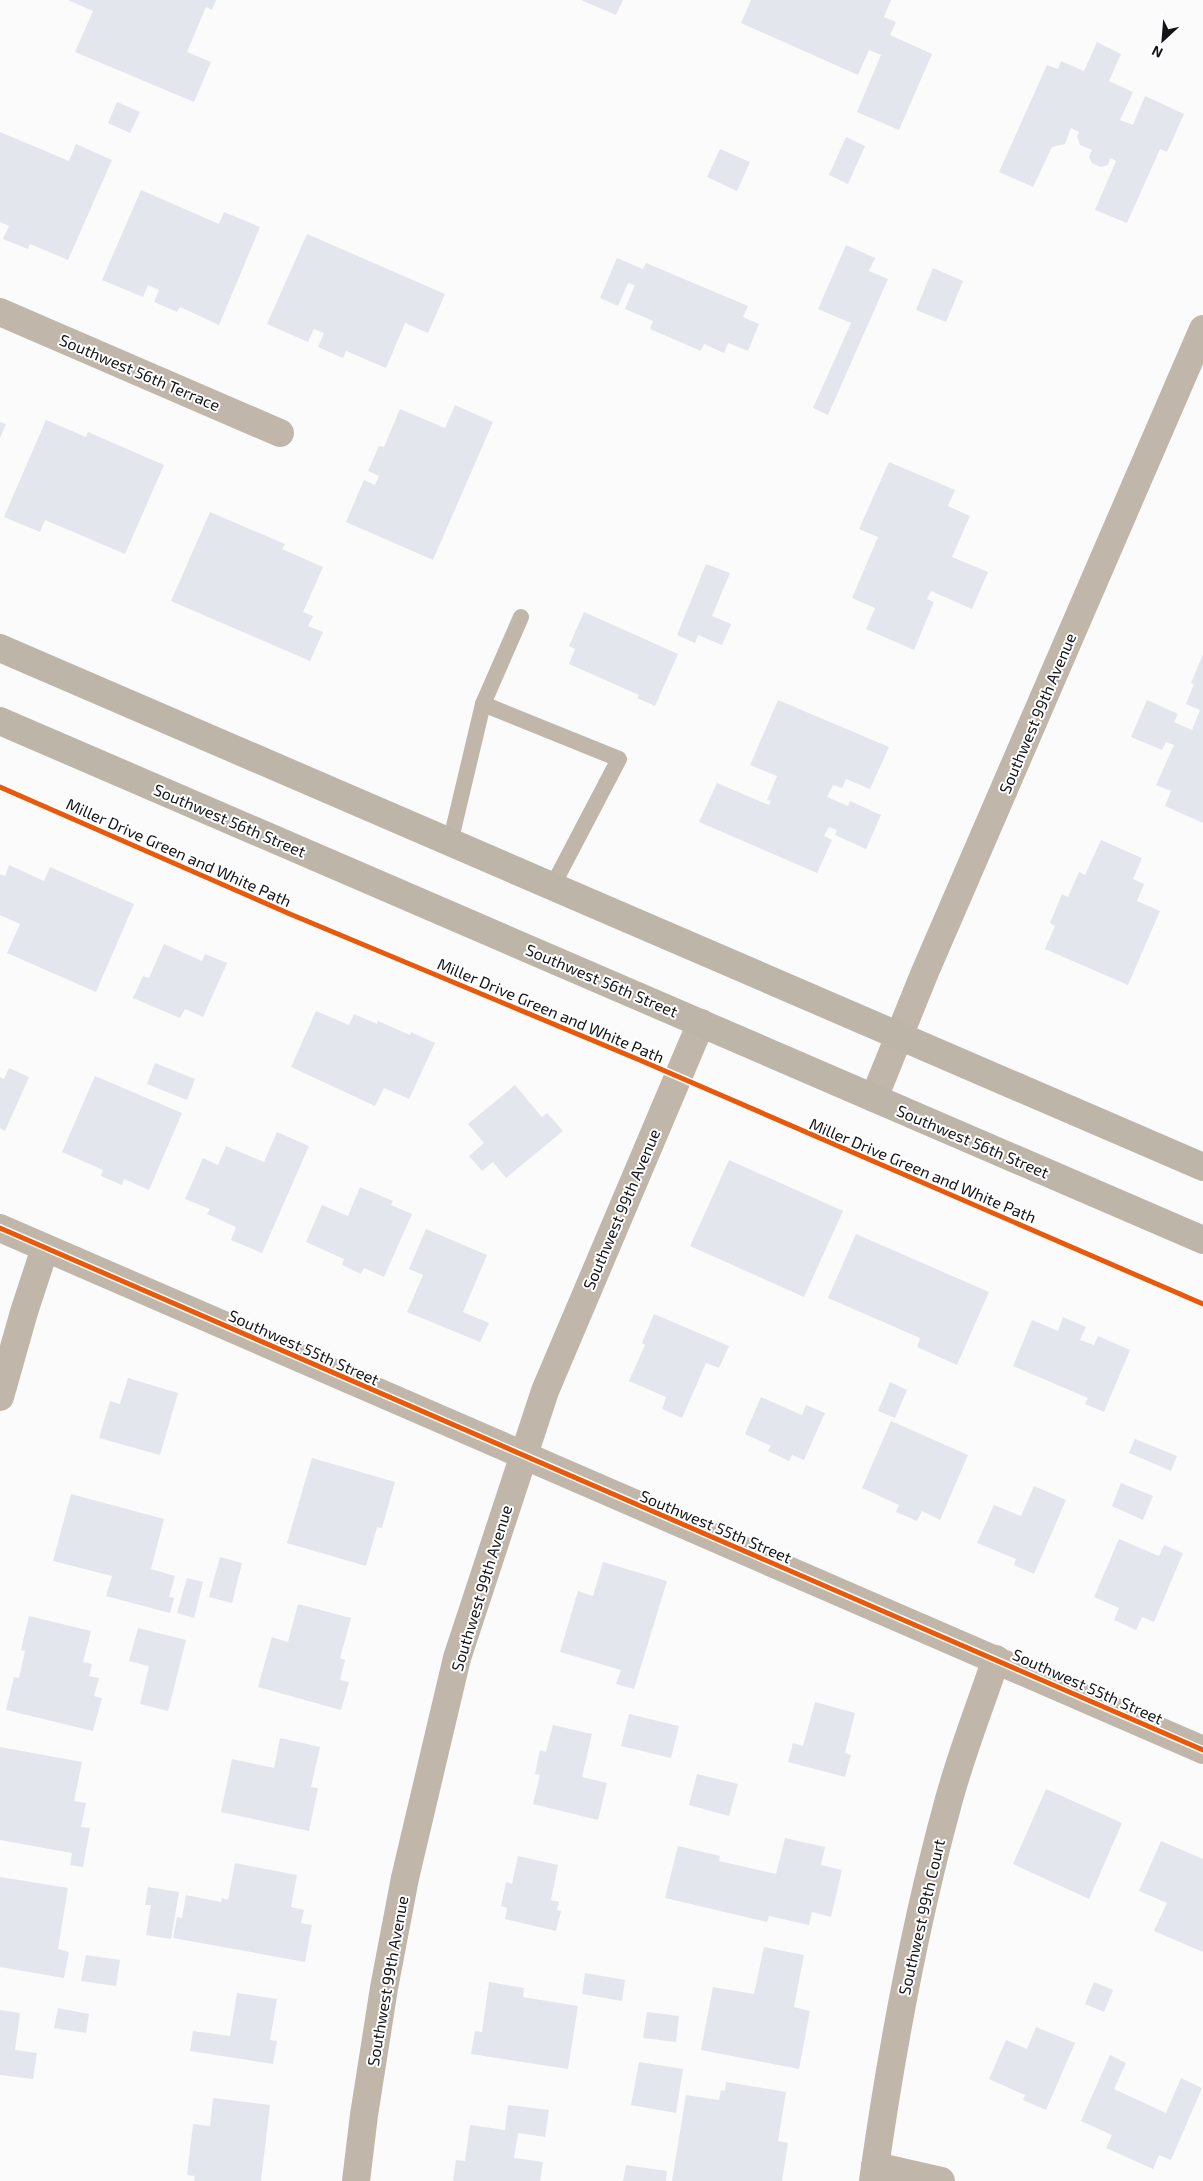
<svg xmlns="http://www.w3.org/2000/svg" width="1203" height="2181" font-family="'Exo 2',sans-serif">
<rect width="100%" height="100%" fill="#fbfbfc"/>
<g fill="#e3e6ed">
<path d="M 68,0 L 216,0 L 212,10 L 206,7 L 187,52 L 211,62 L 194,102 L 75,52 L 93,11 Z"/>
<path d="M 581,0 L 623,0 L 616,15 Z"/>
<path d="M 751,0 L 891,0 L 884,17 L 896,22 L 890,35 L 932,54 L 899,130 L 857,112 L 881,55 L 869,50 L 858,75 L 741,23 Z"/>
<path d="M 1097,42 L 1121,54 L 1109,81 L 1133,92 L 1120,120 L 1133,125 L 1145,96 L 1184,114 L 1167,152 L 1160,149 L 1127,223 L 1095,210 L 1116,161 L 1110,158 L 1108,165 L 1100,167 L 1092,163 L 1089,157 L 1092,150 L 1080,145 L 1077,136 L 1079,132 L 1071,128 L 1065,144 L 1052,147 L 1033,187 L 999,172 L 1047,65 L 1058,69 L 1061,61 L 1084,71 Z"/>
<path d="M 117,102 L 140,112 L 130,133 L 108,123 Z"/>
<path d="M 0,132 L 69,161 L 76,144 L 112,160 L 68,260 L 30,244 L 28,249 L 3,239 L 9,226 L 0,222 Z"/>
<path d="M 846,137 L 865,146 L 848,184 L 829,175 Z"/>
<path d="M 720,149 L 750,162 L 737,191 L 707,177 Z"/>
<path d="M 141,190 L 219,224 L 224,212 L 260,227 L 219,325 L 180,307 L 177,312 L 154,302 L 159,290 L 148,285 L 143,297 L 102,280 Z"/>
<path d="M 307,234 L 445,294 L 428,333 L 405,323 L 386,368 L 346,351 L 343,358 L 318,347 L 324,333 L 314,329 L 308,342 L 267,324 Z"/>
<path d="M 846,245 L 875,258 L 869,271 L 888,279 L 828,415 L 813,408 L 851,323 L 818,309 Z"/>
<path d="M 617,258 L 643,269 L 646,263 L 748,306 L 743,317 L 759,324 L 748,351 L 728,343 L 724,353 L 704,344 L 701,351 L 650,329 L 653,321 L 625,309 L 635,285 L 628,283 L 618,306 L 600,298 Z"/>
<path d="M 933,268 L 963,281 L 946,322 L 916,310 Z"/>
<path d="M 455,405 L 493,422 L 433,560 L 346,522 L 364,480 L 375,485 L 379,476 L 368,471 L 379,446 L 384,447 L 400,409 L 445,428 Z"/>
<path d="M 46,420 L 86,437 L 88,432 L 164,465 L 125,554 L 45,520 L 40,532 L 4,517 Z"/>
<path d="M 0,422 L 6,424 L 0,438 Z"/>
<path d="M 889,462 L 955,490 L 948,506 L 970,516 L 952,557 L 988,572 L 972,609 L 931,591 L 927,599 L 934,602 L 914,650 L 866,629 L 875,608 L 852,598 L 878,537 L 859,529 Z"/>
<path d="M 210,512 L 285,544 L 282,549 L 323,567 L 303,612 L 313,616 L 308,626 L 323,632 L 310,661 L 171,601 Z"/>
<path d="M 706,564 L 730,573 L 712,616 L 731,624 L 722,645 L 698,635 L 695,643 L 677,635 Z"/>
<path d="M 584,612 L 678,654 L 655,706 L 637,698 L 639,695 L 569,664 L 575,649 L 569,646 Z"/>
<path d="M 1203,654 L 1203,823 L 1165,806 L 1171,791 L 1156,785 L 1174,745 L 1166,742 L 1162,750 L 1131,737 L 1147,700 L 1178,714 L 1174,722 L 1192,730 L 1200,710 L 1186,704 L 1194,684 L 1191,683 Z"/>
<path d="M 778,700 L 889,747 L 870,789 L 846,779 L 842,788 L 833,785 L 827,797 L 848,806 L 850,801 L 881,815 L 866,849 L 835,835 L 837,830 L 829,827 L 824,836 L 832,840 L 817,873 L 699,822 L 717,783 L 769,805 L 771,801 L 767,800 L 777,776 L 750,765 Z"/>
<path d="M 1101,840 L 1142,858 L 1133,879 L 1144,884 L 1137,901 L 1160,911 L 1128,985 L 1045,949 L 1055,926 L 1050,923 L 1062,894 L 1068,897 L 1079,872 L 1085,875 Z"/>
<path d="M 9,865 L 44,881 L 50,867 L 134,904 L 96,992 L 7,953 L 20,924 L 0,915 L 0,874 L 5,876 Z"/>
<path d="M 164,944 L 202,961 L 205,954 L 227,963 L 203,1017 L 185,1009 L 180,1018 L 133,998 L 143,976 L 149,978 Z"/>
<path d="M 316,1011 L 349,1025 L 354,1014 L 377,1024 L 378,1021 L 410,1035 L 411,1032 L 435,1043 L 409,1099 L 384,1088 L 375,1106 L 291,1067 Z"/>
<path d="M 155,1063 L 195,1079 L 187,1100 L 147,1084 Z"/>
<path d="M 9,1068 L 29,1077 L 5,1131 L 0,1128 L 0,1077 L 4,1079 Z"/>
<path d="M 95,1076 L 182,1113 L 149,1190 L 124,1179 L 122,1185 L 101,1176 L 103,1170 L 62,1152 Z"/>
<path d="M 515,1085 L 542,1117 L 547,1113 L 563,1131 L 506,1178 L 493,1162 L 482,1171 L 469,1156 L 484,1143 L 468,1124 Z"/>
<path d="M 277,1132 L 309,1146 L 262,1253 L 231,1240 L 236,1227 L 207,1214 L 210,1209 L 185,1199 L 203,1158 L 218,1165 L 226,1146 L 264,1162 Z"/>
<path d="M 729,1160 L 843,1211 L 804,1297 L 690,1246 Z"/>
<path d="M 360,1187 L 393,1201 L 391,1205 L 412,1214 L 384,1277 L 364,1268 L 361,1274 L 342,1265 L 344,1259 L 306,1242 L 322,1205 L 348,1216 Z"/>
<path d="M 426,1229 L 487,1255 L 463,1312 L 489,1323 L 480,1342 L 407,1312 L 423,1275 L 409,1269 Z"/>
<path d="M 856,1234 L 989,1292 L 957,1365 L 917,1347 L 920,1338 L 828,1298 Z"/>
<path d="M 654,1314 L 729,1346 L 719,1368 L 706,1363 L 682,1418 L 662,1409 L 666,1397 L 629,1381 L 645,1345 L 642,1343 Z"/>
<path d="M 1063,1317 L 1086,1327 L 1080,1340 L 1094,1345 L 1098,1336 L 1130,1350 L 1104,1412 L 1085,1404 L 1088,1398 L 1013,1366 L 1032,1320 L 1058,1331 Z"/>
<path d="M 128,1378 L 178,1393 L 160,1455 L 99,1438 L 110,1401 L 120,1404 Z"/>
<path d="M 890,1382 L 907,1390 L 895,1418 L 878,1411 Z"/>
<path d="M 761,1397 L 802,1415 L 806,1405 L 825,1413 L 804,1460 L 792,1455 L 789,1461 L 768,1451 L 771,1446 L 745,1434 Z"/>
<path d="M 891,1421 L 968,1455 L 940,1520 L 922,1511 L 917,1521 L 896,1512 L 899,1505 L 862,1488 Z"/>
<path d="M 1135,1439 L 1177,1456 L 1171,1471 L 1129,1453 Z"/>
<path d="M 312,1458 L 395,1482 L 382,1528 L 377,1527 L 366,1566 L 287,1543 Z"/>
<path d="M 1121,1483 L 1153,1496 L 1143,1520 L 1112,1506 Z"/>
<path d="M 1034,1486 L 1066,1500 L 1034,1574 L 1014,1565 L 1016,1559 L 977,1543 L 994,1505 L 1021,1516 Z"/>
<path d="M 71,1494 L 164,1519 L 151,1569 L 175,1576 L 169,1597 L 174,1598 L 170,1613 L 106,1596 L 112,1576 L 53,1561 Z"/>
<path d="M 1119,1539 L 1159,1556 L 1164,1545 L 1183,1553 L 1154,1622 L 1142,1617 L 1136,1630 L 1114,1620 L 1119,1608 L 1094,1597 Z"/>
<path d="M 220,1557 L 242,1563 L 232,1603 L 209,1597 Z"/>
<path d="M 603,1562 L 667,1581 L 634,1689 L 616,1684 L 621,1670 L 560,1652 L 578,1591 L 593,1596 Z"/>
<path d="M 187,1578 L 203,1582 L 194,1618 L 177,1613 Z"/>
<path d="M 298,1604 L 351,1618 L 340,1658 L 345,1660 L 340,1680 L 349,1682 L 341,1710 L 258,1687 L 272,1637 L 288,1642 Z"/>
<path d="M 29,1616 L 91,1631 L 83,1662 L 92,1664 L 89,1676 L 99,1678 L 94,1696 L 102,1698 L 93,1731 L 6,1710 L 14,1677 L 19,1678 L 25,1651 L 21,1650 Z"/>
<path d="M 138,1628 L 186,1640 L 168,1711 L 140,1704 L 149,1666 L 129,1661 Z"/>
<path d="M 815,1702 L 855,1713 L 845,1753 L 851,1755 L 845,1777 L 788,1762 L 793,1743 L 803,1746 Z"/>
<path d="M 629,1714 L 679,1726 L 671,1758 L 621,1746 Z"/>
<path d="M 553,1725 L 592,1734 L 582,1777 L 607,1783 L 598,1820 L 533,1804 L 540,1775 L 535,1774 L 540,1750 L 546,1752 Z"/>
<path d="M 280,1738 L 320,1747 L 311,1787 L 318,1788 L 309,1831 L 221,1812 L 232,1759 L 274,1768 Z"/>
<path d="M 0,1747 L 82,1762 L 74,1801 L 86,1803 L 81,1827 L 90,1828 L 83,1867 L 70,1865 L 72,1853 L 0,1840 Z"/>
<path d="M 697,1774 L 738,1784 L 729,1816 L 689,1805 Z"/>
<path d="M 1046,1789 L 1122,1823 L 1089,1899 L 1013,1864 Z"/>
<path d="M 785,1838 L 825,1847 L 821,1865 L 842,1870 L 831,1917 L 812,1912 L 809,1925 L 769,1916 L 767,1922 L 665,1898 L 678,1846 L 720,1856 L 719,1861 L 776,1874 Z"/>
<path d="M 1161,1841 L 1203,1859 L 1203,1952 L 1154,1931 L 1167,1903 L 1139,1891 Z"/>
<path d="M 518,1856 L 558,1865 L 551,1900 L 559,1902 L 557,1910 L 561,1911 L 556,1931 L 505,1919 L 507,1908 L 501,1906 L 506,1882 L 512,1884 Z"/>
<path d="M 235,1863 L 297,1875 L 291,1907 L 304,1910 L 301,1923 L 312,1925 L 305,1962 L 173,1938 L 177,1917 L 182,1918 L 186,1895 L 221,1902 L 222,1898 L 228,1900 Z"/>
<path d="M 0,1877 L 68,1888 L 58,1949 L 69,1952 L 64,1978 L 0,1967 Z"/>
<path d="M 148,1887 L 179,1892 L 171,1939 L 146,1935 L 151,1905 L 145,1905 Z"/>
<path d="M 764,1947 L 804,1955 L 794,2007 L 810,2011 L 799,2069 L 701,2050 L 713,1987 L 754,1994 Z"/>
<path d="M 86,1955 L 120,1960 L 116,1986 L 81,1981 Z"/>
<path d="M 585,1973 L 625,1980 L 622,2001 L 582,1994 Z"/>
<path d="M 489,1982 L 524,1988 L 523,1997 L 578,2006 L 568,2069 L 471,2054 L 475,2031 L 482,2032 Z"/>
<path d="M 1094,1982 L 1113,1990 L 1104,2012 L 1085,2004 Z"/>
<path d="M 237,1993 L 277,1999 L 270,2040 L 277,2041 L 273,2064 L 190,2051 L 193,2031 L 230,2036 Z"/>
<path d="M 58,2008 L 89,2014 L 86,2033 L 54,2028 Z"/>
<path d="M 0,2010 L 20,2013 L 15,2050 L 37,2053 L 33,2079 L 0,2075 Z"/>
<path d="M 647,2012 L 679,2016 L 676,2042 L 643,2038 Z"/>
<path d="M 1036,2027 L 1075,2043 L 1046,2110 L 1023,2100 L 1025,2095 L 989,2079 L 1006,2040 L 1027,2049 Z"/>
<path d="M 1110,2055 L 1126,2063 L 1114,2089 L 1166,2113 L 1181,2078 L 1202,2088 L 1171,2160 L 1159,2155 L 1153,2169 L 1106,2148 L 1112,2135 L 1081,2121 Z"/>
<path d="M 639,2062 L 683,2069 L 676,2113 L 631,2105 Z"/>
<path d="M 726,2082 L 786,2092 L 778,2141 L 788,2143 L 782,2181 L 672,2181 L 686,2095 L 719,2100 L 721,2090 L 725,2091 Z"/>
<path d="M 213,2098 L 270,2105 L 261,2181 L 194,2181 L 195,2176 L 187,2175 L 193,2124 L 210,2126 Z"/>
<path d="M 508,2105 L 549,2110 L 545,2137 L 518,2133 L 514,2158 L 543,2162 L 540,2181 L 453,2181 L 456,2160 L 465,2161 L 470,2125 L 505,2130 Z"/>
<path d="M 626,2165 L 667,2171 L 666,2181 L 623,2181 Z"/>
</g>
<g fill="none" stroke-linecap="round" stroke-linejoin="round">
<g stroke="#c0b7aa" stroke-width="16">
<path d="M 483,704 L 619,759 L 552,887"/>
<path d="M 450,843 L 483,704 L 521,617"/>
</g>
<g stroke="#c0b7aa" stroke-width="28">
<path d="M 0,312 L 280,433"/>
<path d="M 874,1098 L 925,972 L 1203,329"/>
<path d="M 0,1228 L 1203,1750"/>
<path d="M 0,1397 L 24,1312 L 45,1248"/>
<path d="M 875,2166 L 941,2181"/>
<path d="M 356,2181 L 364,2115 L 384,1988 L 405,1878 L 457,1658 L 545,1391 L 701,1023"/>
<path d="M 873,2181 C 891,2053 914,1927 948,1803 C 961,1754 980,1707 996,1659"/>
</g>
<g stroke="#beb5a9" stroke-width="28">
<path d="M 0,648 L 1203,1167"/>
<path d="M 0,721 L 1203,1240"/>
</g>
<defs>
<g id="cycleway">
<path d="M 0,787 L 290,914 L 642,1061 L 1203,1304"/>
<path d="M 0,1228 L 1203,1750"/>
</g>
</defs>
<use href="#cycleway" stroke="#fff" stroke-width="8"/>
<use href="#cycleway" stroke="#e8590c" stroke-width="5"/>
</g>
<g text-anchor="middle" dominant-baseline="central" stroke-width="4" stroke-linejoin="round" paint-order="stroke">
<g font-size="16" fill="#121418" stroke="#fff">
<text transform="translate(140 372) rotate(23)">Southwest 56th Terrace</text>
<text transform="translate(1037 713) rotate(-67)">Southwest 99th Avenue</text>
<text transform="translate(230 820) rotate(23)">Southwest 56th Street</text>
<text transform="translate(179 852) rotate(24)">Miller Drive Green and White Path</text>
<text transform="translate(602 980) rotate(23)">Southwest 56th Street</text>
<text transform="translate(551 1010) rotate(23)">Miller Drive Green and White Path</text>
<text transform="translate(973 1141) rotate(23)">Southwest 56th Street</text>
<text transform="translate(923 1170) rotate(23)">Miller Drive Green and White Path</text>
<text transform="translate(621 1209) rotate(-67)">Southwest 99th Avenue</text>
<text transform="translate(304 1347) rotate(24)">Southwest 55th Street</text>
<text transform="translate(716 1526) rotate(23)">Southwest 55th Street</text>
<text transform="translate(481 1588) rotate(-73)">Southwest 99th Avenue</text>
<text transform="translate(1088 1686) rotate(24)">Southwest 55th Street</text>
<text transform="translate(921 1917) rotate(-77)">Southwest 99th Court</text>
<text transform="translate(387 1981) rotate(-80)">Southwest 99th Avenue</text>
</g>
</g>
<g transform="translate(1163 40) rotate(206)" stroke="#ffffff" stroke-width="4" paint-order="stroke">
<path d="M0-4L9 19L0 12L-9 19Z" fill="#121418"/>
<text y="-8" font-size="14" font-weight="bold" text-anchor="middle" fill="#121418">N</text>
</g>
</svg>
